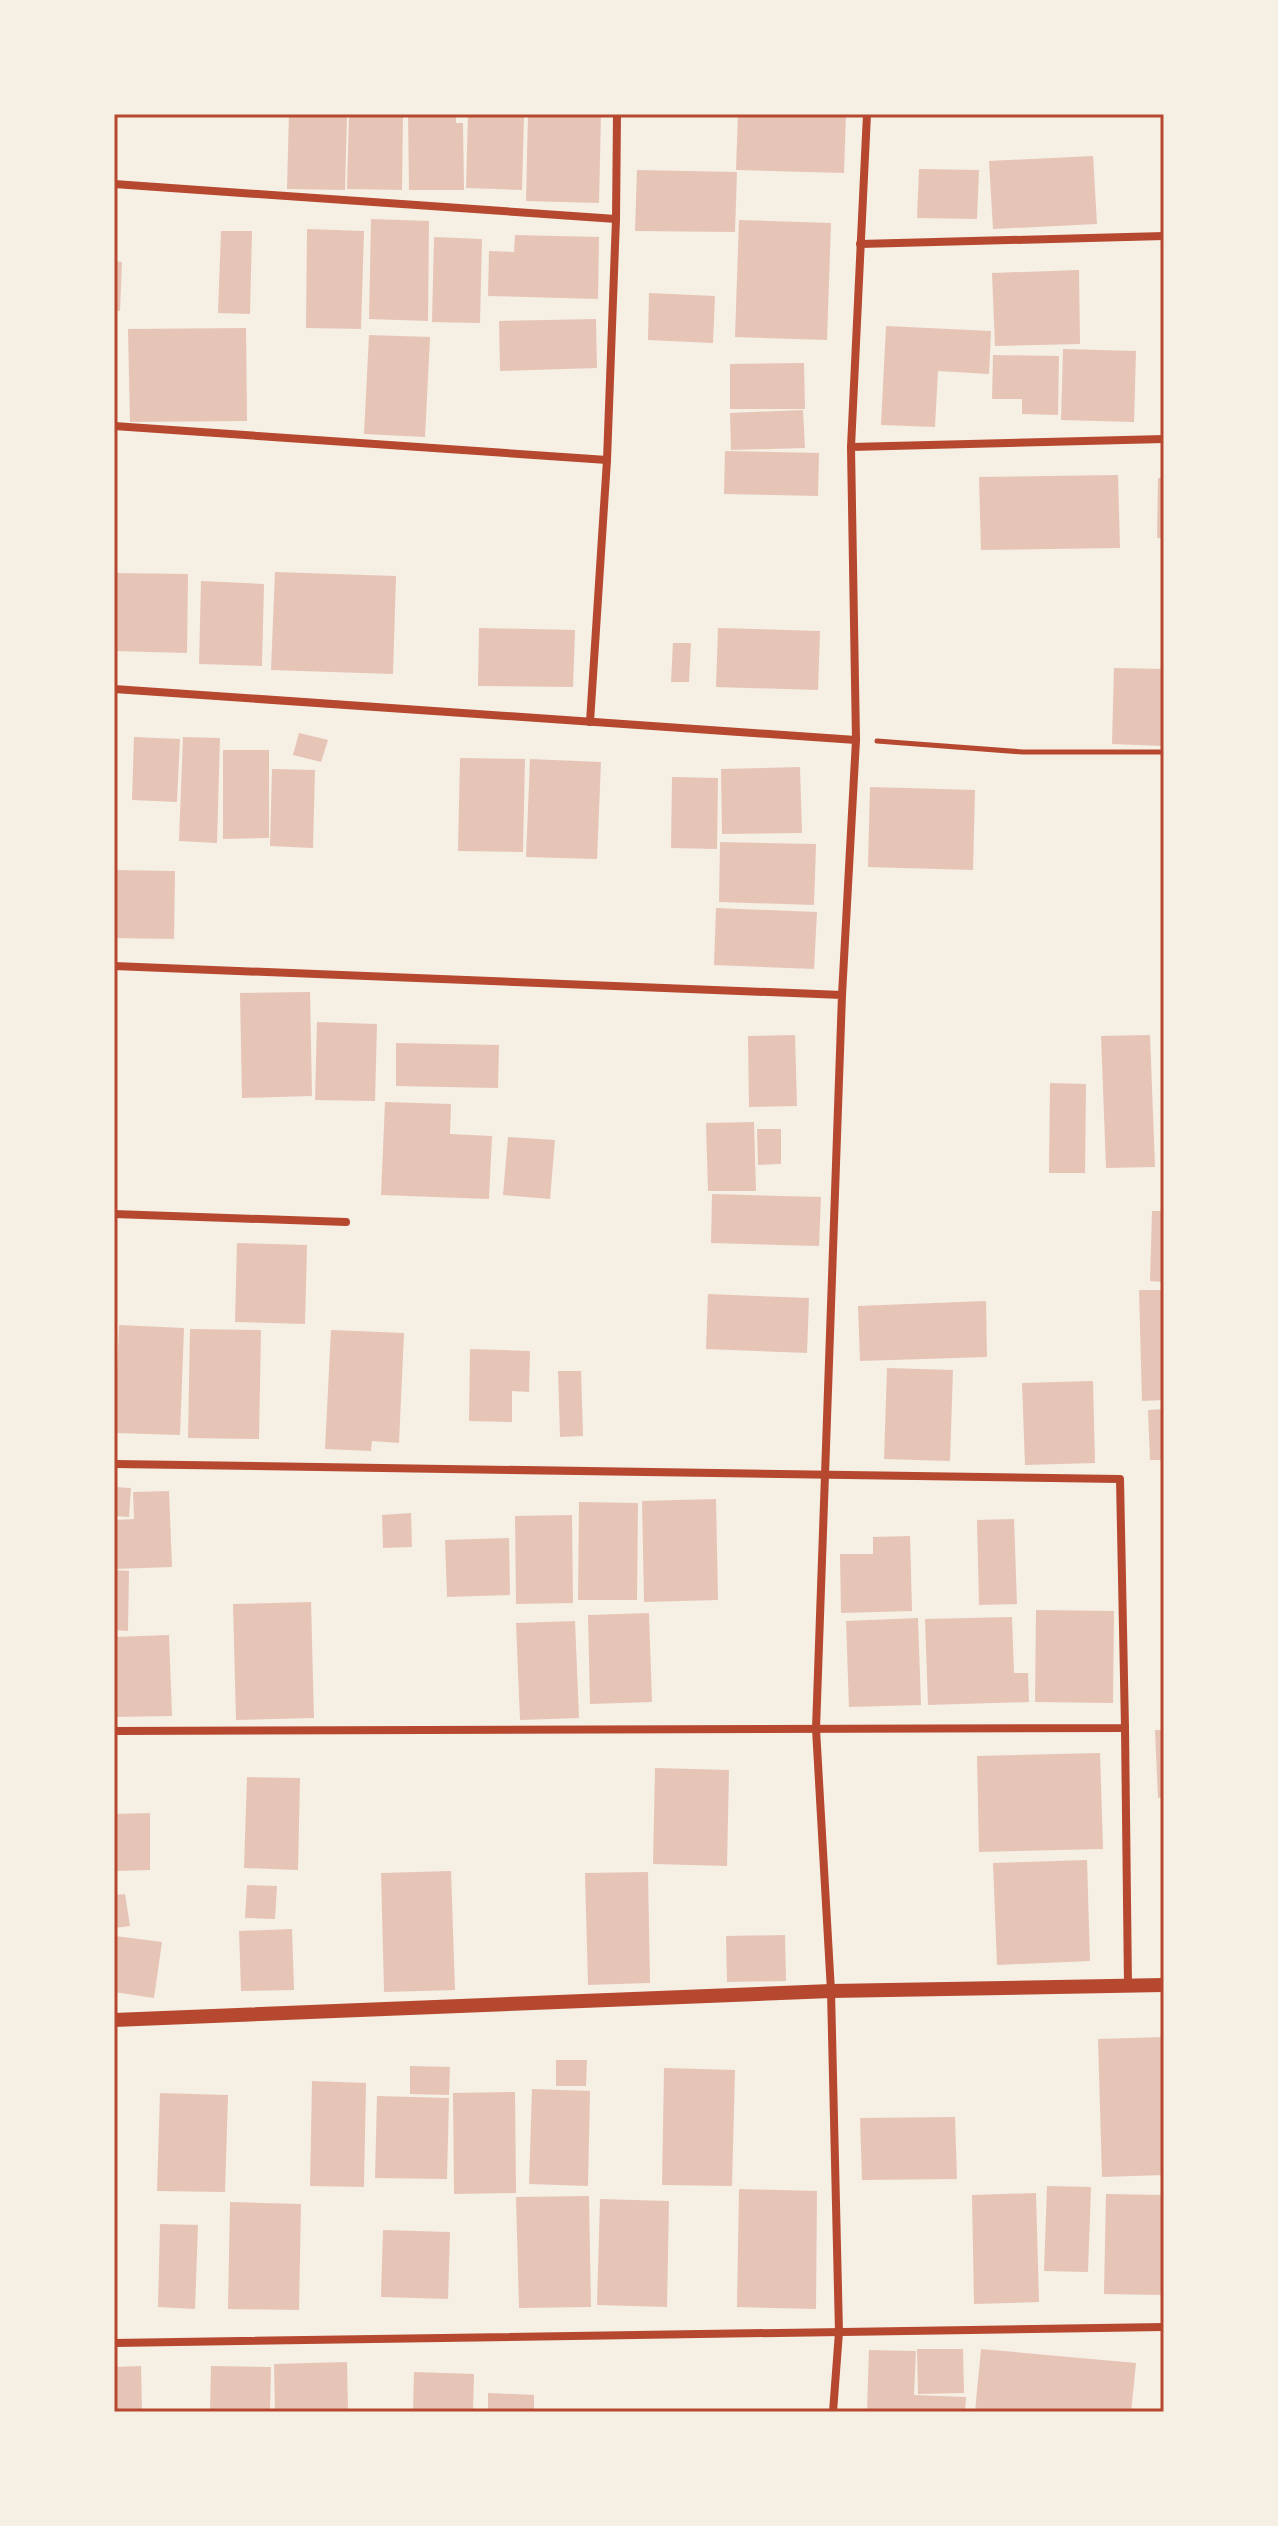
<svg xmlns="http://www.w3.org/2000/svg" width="1278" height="2526" font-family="'DM Sans',sans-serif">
<rect width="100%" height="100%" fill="#f6efe4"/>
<g fill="#e6c5b7">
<path d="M 289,114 L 347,114 L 345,190 L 287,189 Z"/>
<path d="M 349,114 L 403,114 L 402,190 L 347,189 Z"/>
<path d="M 408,114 L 456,114 L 456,123 L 463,123 L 464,190 L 409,190 Z"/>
<path d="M 468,114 L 524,116 L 522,190 L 466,188 Z"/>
<path d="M 528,114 L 601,114 L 599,203 L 526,201 Z"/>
<path d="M 738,114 L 846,114 L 844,173 L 736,170 Z"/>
<path d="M 1093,156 L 1097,224 L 993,229 L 989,161 Z"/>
<path d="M 919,169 L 979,170 L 977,219 L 917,218 Z"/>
<path d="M 637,170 L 737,172 L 735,232 L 635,231 Z"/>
<path d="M 371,219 L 429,221 L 428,321 L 369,319 Z"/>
<path d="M 739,220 L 831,223 L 827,340 L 735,337 Z"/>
<path d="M 307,229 L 364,231 L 361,329 L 306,328 Z"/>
<path d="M 221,231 L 252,231 L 250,314 L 218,313 Z"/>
<path d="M 515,235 L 599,237 L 598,299 L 488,296 L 489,251 L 514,252 Z"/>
<path d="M 434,237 L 482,239 L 480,323 L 432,322 Z"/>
<path d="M 114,261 L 122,262 L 120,311 L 114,310 Z"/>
<path d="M 1079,270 L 1080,344 L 995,346 L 992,273 Z"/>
<path d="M 649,293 L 715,296 L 713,343 L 648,340 Z"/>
<path d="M 596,319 L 597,368 L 500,371 L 499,321 Z"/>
<path d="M 886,326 L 991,331 L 989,374 L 938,371 L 935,427 L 881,425 Z"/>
<path d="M 246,328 L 247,421 L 130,422 L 128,329 Z"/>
<path d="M 369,335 L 430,337 L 425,437 L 364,434 Z"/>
<path d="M 1063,349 L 1136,351 L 1134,422 L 1061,420 Z"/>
<path d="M 993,355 L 1059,356 L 1058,415 L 1022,414 L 1022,399 L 992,399 Z"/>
<path d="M 804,363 L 805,409 L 730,409 L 730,364 Z"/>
<path d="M 803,410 L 805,448 L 731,450 L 730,413 Z"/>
<path d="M 725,451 L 819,453 L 818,496 L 724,494 Z"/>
<path d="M 1118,475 L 1120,548 L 981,550 L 979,477 Z"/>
<path d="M 1158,478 L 1164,478 L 1164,538 L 1157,538 Z"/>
<path d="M 275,572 L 396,576 L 393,674 L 271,670 Z"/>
<path d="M 114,573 L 188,574 L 187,653 L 114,651 Z"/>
<path d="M 201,581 L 264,584 L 262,666 L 199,664 Z"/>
<path d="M 479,628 L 575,630 L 573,687 L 478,686 Z"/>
<path d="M 718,628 L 820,631 L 818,690 L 716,687 Z"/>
<path d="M 673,643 L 691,643 L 689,682 L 671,682 Z"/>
<path d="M 1114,668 L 1164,669 L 1164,746 L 1112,744 Z"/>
<path d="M 299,733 L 328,740 L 321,762 L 293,755 Z"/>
<path d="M 134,737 L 180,739 L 177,802 L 132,800 Z"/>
<path d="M 183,737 L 220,738 L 217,843 L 179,841 Z"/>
<path d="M 223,750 L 269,750 L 269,838 L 223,839 Z"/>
<path d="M 460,758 L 525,759 L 523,852 L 458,851 Z"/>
<path d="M 530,759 L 601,762 L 597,859 L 526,857 Z"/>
<path d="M 800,767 L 802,833 L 722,834 L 721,769 Z"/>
<path d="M 272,769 L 315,770 L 313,848 L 270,846 Z"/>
<path d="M 672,777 L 718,778 L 717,849 L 671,848 Z"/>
<path d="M 870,787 L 975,790 L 973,870 L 868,867 Z"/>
<path d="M 720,842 L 816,844 L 814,905 L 719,902 Z"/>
<path d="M 114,870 L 175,871 L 174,939 L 114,938 Z"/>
<path d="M 716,908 L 817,912 L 814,969 L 714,965 Z"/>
<path d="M 310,992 L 312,1096 L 242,1098 L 240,993 Z"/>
<path d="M 317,1022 L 377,1024 L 375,1101 L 315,1100 Z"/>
<path d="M 795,1035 L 797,1106 L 749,1107 L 748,1036 Z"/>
<path d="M 1150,1035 L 1155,1167 L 1106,1168 L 1101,1036 Z"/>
<path d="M 396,1043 L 499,1045 L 498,1088 L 396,1086 Z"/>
<path d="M 1050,1083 L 1086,1084 L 1085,1173 L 1049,1173 Z"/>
<path d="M 385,1102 L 451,1104 L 450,1134 L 492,1136 L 489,1199 L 381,1195 Z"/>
<path d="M 754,1122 L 756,1191 L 708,1191 L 706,1123 Z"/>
<path d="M 757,1129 L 781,1129 L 781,1164 L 758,1165 Z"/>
<path d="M 508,1137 L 555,1140 L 550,1199 L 503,1195 Z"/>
<path d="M 712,1194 L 821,1197 L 819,1246 L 711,1243 Z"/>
<path d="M 1152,1211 L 1164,1211 L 1164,1282 L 1150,1281 Z"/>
<path d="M 237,1243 L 307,1245 L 305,1324 L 235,1322 Z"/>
<path d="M 1139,1290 L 1164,1290 L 1164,1400 L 1142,1401 Z"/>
<path d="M 708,1294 L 809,1298 L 807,1353 L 706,1349 Z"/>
<path d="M 986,1301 L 987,1357 L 860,1361 L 858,1306 Z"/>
<path d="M 119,1325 L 184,1328 L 180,1435 L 115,1433 Z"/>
<path d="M 190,1329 L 261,1330 L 259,1439 L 188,1438 Z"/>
<path d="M 331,1330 L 404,1333 L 399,1443 L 372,1441 L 371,1451 L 325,1449 Z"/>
<path d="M 470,1349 L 530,1351 L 529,1392 L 512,1391 L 512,1422 L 469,1421 Z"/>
<path d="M 887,1368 L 953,1370 L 950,1461 L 884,1459 Z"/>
<path d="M 558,1371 L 581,1371 L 583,1436 L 560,1437 Z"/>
<path d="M 1093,1381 L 1095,1463 L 1025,1465 L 1022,1383 Z"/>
<path d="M 1164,1409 L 1164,1460 L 1150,1460 L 1148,1410 Z"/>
<path d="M 114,1487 L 131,1488 L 129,1517 L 114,1516 Z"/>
<path d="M 169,1491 L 172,1567 L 114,1569 L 114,1520 L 134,1519 L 133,1492 Z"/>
<path d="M 716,1499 L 718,1600 L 644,1602 L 642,1501 Z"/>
<path d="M 579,1502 L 638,1503 L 637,1600 L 578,1600 Z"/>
<path d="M 411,1513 L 412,1547 L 383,1548 L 382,1515 Z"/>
<path d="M 572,1515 L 573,1603 L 516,1604 L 515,1516 Z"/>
<path d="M 1014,1519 L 1017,1604 L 979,1605 L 977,1520 Z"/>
<path d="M 910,1536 L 912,1611 L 841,1613 L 840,1554 L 873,1554 L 873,1537 Z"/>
<path d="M 509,1538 L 510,1595 L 447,1597 L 445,1540 Z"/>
<path d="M 114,1570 L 129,1571 L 128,1631 L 114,1630 Z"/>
<path d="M 311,1602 L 314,1718 L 236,1720 L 233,1604 Z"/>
<path d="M 1036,1610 L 1114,1611 L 1113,1703 L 1035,1702 Z"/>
<path d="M 649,1613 L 652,1702 L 590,1704 L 588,1615 Z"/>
<path d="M 1012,1617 L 1014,1673 L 1028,1673 L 1029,1702 L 928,1705 L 925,1619 Z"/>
<path d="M 918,1618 L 921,1705 L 849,1707 L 846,1621 Z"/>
<path d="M 575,1621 L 579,1718 L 520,1720 L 516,1623 Z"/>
<path d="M 169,1635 L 172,1716 L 114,1717 L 114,1637 Z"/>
<path d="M 1155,1730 L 1164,1730 L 1164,1797 L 1158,1798 Z"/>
<path d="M 1100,1753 L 1103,1849 L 979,1852 L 977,1756 Z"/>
<path d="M 655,1768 L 729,1770 L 727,1866 L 653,1864 Z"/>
<path d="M 247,1777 L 300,1778 L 298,1870 L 244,1868 Z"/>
<path d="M 150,1813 L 150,1870 L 114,1871 L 114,1814 Z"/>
<path d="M 1087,1860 L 1090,1961 L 997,1965 L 993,1863 Z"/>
<path d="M 451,1871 L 455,1990 L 384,1992 L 381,1873 Z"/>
<path d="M 648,1872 L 650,1983 L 588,1985 L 585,1873 Z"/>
<path d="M 247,1885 L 277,1886 L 275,1919 L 245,1918 Z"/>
<path d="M 125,1894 L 130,1926 L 114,1928 L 114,1895 Z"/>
<path d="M 292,1929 L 294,1990 L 241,1991 L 239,1931 Z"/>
<path d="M 785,1935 L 786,1981 L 727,1982 L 726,1936 Z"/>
<path d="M 115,1936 L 162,1942 L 154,1998 L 114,1992 Z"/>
<path d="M 1164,2037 L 1164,2175 L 1102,2177 L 1098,2039 Z"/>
<path d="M 556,2060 L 587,2060 L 586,2086 L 556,2086 Z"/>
<path d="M 410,2066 L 450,2067 L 449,2095 L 410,2094 Z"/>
<path d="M 664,2068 L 735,2070 L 732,2186 L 662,2185 Z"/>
<path d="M 312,2081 L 366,2083 L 364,2187 L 310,2186 Z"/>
<path d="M 532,2089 L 590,2091 L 588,2186 L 529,2184 Z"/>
<path d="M 515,2092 L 516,2193 L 454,2194 L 453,2093 Z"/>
<path d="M 160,2093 L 228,2095 L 225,2192 L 157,2191 Z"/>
<path d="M 377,2096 L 449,2098 L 447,2179 L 375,2178 Z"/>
<path d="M 955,2117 L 957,2179 L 862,2180 L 860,2118 Z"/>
<path d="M 1047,2186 L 1091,2187 L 1088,2272 L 1044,2271 Z"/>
<path d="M 739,2189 L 817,2191 L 816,2309 L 737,2307 Z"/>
<path d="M 1036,2193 L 1039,2302 L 974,2304 L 972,2195 Z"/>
<path d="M 1106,2194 L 1164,2195 L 1164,2295 L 1104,2294 Z"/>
<path d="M 589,2196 L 591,2307 L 519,2308 L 516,2197 Z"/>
<path d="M 600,2199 L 669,2201 L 667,2307 L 597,2305 Z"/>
<path d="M 230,2202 L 301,2204 L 299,2310 L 228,2309 Z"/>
<path d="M 160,2224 L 198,2225 L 195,2309 L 158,2307 Z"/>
<path d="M 383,2230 L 450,2232 L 448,2299 L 381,2297 Z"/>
<path d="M 917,2349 L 963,2349 L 964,2393 L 918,2394 Z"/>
<path d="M 981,2349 L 1136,2363 L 1131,2412 L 975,2412 Z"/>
<path d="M 869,2350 L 916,2351 L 914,2395 L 966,2397 L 965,2412 L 867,2412 Z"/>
<path d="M 347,2362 L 348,2412 L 275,2412 L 274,2364 Z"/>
<path d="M 141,2366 L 142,2412 L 114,2412 L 114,2367 Z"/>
<path d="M 211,2366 L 271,2367 L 270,2412 L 210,2412 Z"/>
<path d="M 414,2372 L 474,2374 L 473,2412 L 413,2412 Z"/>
<path d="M 488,2393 L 534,2395 L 534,2412 L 488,2412 Z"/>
</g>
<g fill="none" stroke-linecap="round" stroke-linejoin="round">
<path stroke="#b5482f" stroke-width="5" d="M 877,741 L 1023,752 L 1164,752"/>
<g stroke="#b5482f" stroke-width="8">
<path d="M 114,184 L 616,219 L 607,460"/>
<path d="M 616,219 L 617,114"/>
<path d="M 860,244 L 1164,236"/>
<path d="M 114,426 L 607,460 L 590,722"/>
<path d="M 851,447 L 867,114"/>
<path d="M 114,689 L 856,740"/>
<path d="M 114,966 L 842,995 L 816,1729 L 831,1991 L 839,2332 L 833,2412"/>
<path d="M 842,995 L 856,740 L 851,447 L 1164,439"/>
<path d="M 114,1214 L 346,1222"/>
<path d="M 114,1464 L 1120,1479 L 1125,1728 L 114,1731"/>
<path d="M 1125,1728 L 1128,1986"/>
<path d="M 114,2343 L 1164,2327"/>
</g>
<path stroke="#b5482f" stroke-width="14" d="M 114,2020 L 831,1991 L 1164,1985"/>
</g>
<rect width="1278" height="2526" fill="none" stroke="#f6efe4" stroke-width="232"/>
<rect x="116" y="116" width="1046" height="2294" fill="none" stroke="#b5482f" stroke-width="3"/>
</svg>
